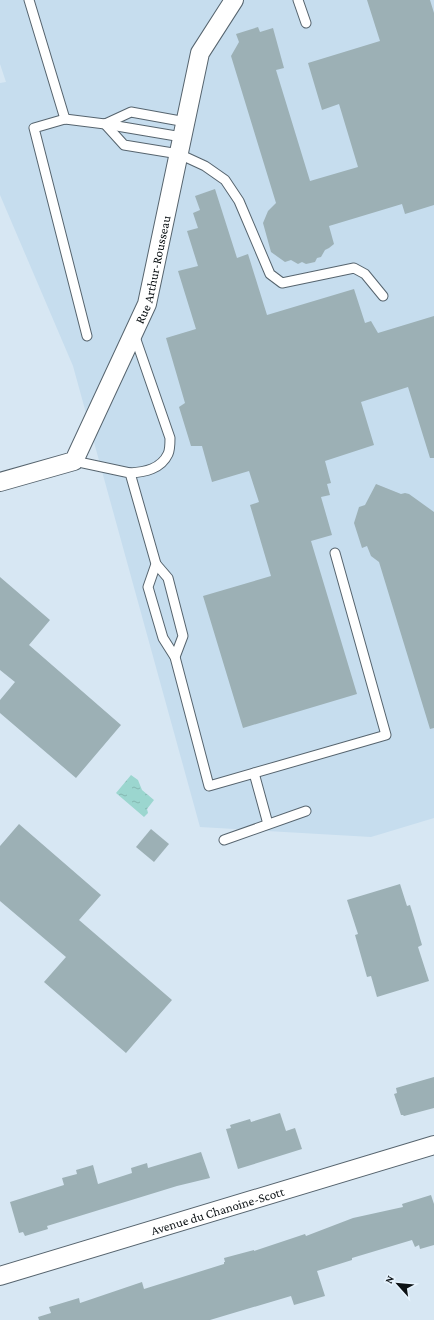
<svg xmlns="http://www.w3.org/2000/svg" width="434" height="1320" font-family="'Crimson Pro',serif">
<defs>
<pattern id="water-ripples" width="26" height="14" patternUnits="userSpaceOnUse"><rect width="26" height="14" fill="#9bd6cf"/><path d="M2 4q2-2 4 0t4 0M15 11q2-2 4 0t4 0" fill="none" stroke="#84b7b1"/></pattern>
</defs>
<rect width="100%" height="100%" fill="#d7e7f3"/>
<path fill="#c6ddee" d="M 0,0 L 434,0 L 434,818 L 371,837 L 200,827 L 73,366 L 0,195 L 0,83 L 6,82 L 0,64 Z"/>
<path fill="url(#water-ripples)" d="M 131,775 L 138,780 L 142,790 L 154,800 L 147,809 L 148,813 L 144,817 L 116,793 Z"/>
<g fill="#9cb0b5">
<path d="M 367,0 L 430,0 L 434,13 L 434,205 L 405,214 L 402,204 L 329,226 L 334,244 L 329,248 L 325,250 L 321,257 L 317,258 L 315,262 L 306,264 L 302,262 L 298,264 L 291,260 L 285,262 L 271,252 L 263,223 L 268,211 L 276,203 L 231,56 L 239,42 L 236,34 L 258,27 L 260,32 L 273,28 L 284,68 L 276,70 L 310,181 L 358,167 L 339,104 L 322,110 L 308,63 L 380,41 Z"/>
<path d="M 215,189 L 237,258 L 248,254 L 267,315 L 354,289 L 365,323 L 371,321 L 378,333 L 434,316 L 434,458 L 430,458 L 408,387 L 361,402 L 374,445 L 325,461 L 331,483 L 327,484 L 330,495 L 321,497 L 332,535 L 311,541 L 357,694 L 243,728 L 203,596 L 271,576 L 250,505 L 259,502 L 249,471 L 212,482 L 202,446 L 191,446 L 179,407 L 185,403 L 166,338 L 196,329 L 178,271 L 198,266 L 187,231 L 198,228 L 193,213 L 200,210 L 195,196 Z"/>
<path d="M 376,484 L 401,494 L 405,493 L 409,494 L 434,512 L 434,728 L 430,729 L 379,562 L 371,556 L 367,546 L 362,548 L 354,523 L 359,507 L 365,505 Z"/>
<path d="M 0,577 L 50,620 L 29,645 L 121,725 L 76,778 L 0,713 L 0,700 L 15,682 L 0,670 Z"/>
<path d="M 19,824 L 101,895 L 79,920 L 172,1000 L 126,1053 L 44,982 L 66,957 L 0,901 L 0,846 Z"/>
<path d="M 151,829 L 169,844 L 154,862 L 136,847 Z"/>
<path d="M 400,884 L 407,906 L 410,905 L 415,921 L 422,945 L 418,947 L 429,981 L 377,997 L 371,976 L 367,977 L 355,935 L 358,934 L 347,900 Z"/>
<path d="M 434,1077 L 434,1108 L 404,1116 L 403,1115 L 401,1115 L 394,1094 L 397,1093 L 396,1088 Z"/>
<path d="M 280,1113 L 286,1131 L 295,1128 L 302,1149 L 238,1169 L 226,1129 L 231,1128 L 230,1125 L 250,1119 L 251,1122 Z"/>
<path d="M 201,1152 L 210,1178 L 177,1186 L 47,1226 L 48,1229 L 25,1236 L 23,1232 L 19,1233 L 10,1202 L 64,1185 L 62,1178 L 77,1174 L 76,1170 L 93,1165 L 98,1184 L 132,1173 L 131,1168 L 147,1163 L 148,1168 Z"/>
<path d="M 431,1195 L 434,1204 L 434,1245 L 420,1249 L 419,1245 L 415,1247 L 412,1240 L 352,1258 L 352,1260 L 317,1271 L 325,1296 L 294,1305 L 291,1296 L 210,1320 L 39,1320 L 38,1317 L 51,1313 L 49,1307 L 79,1298 L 80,1303 L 142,1282 L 144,1289 L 224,1264 L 224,1262 L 225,1262 L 224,1258 L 254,1250 L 254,1251 L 305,1234 L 306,1236 L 353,1218 L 403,1207 L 402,1204 Z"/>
</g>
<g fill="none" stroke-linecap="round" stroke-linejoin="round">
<defs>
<g id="lane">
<path d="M 29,0 L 65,119"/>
<path d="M 298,0 L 306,23"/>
<path d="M 105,124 L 124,145 L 179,154 L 205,166 L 225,180 L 239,201 L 270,274 L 282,283 L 354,268 L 365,274 L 383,296"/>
<path d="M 105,124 L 131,112 L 186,122"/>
<path d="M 87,336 L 34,128 L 65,119 L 105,124 L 182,137"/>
<path d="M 74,461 L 130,473 L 156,564 L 148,587 L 163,638 L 175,657 L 209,786 L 386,735 L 335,553"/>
<path d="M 130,473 C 145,472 161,469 168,454 C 170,450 170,443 170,438 L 134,334"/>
<path d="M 156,564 L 168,578 L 183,636 L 175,657"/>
<path d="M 254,773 L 268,824"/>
<path d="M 224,840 L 306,811"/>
</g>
<g id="street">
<path id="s1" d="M 0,482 L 74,461 L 147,304 L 200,53 L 234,0"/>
<path id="s2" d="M 0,1276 L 434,1145"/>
</g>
</defs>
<use href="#lane" stroke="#56646e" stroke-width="11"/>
<use href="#street" stroke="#56646e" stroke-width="20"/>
<use href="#lane" stroke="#fff" stroke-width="9"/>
<use href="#street" stroke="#fff" stroke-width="18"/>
</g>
<g text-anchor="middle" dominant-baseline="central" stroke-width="3.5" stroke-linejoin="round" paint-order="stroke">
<g font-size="13" fill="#0c1215" stroke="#e7f4fe">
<text stroke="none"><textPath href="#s1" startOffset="285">Rue Arthur-Rousseau</textPath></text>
<text stroke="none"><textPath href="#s2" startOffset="227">Avenue du Chanoine-Scott</textPath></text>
</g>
</g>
<g transform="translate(398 1284) rotate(297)" stroke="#e7f4fe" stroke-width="3" paint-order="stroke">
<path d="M0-3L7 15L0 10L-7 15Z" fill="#0c1215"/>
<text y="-6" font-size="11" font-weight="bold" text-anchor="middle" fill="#0c1215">N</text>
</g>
</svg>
